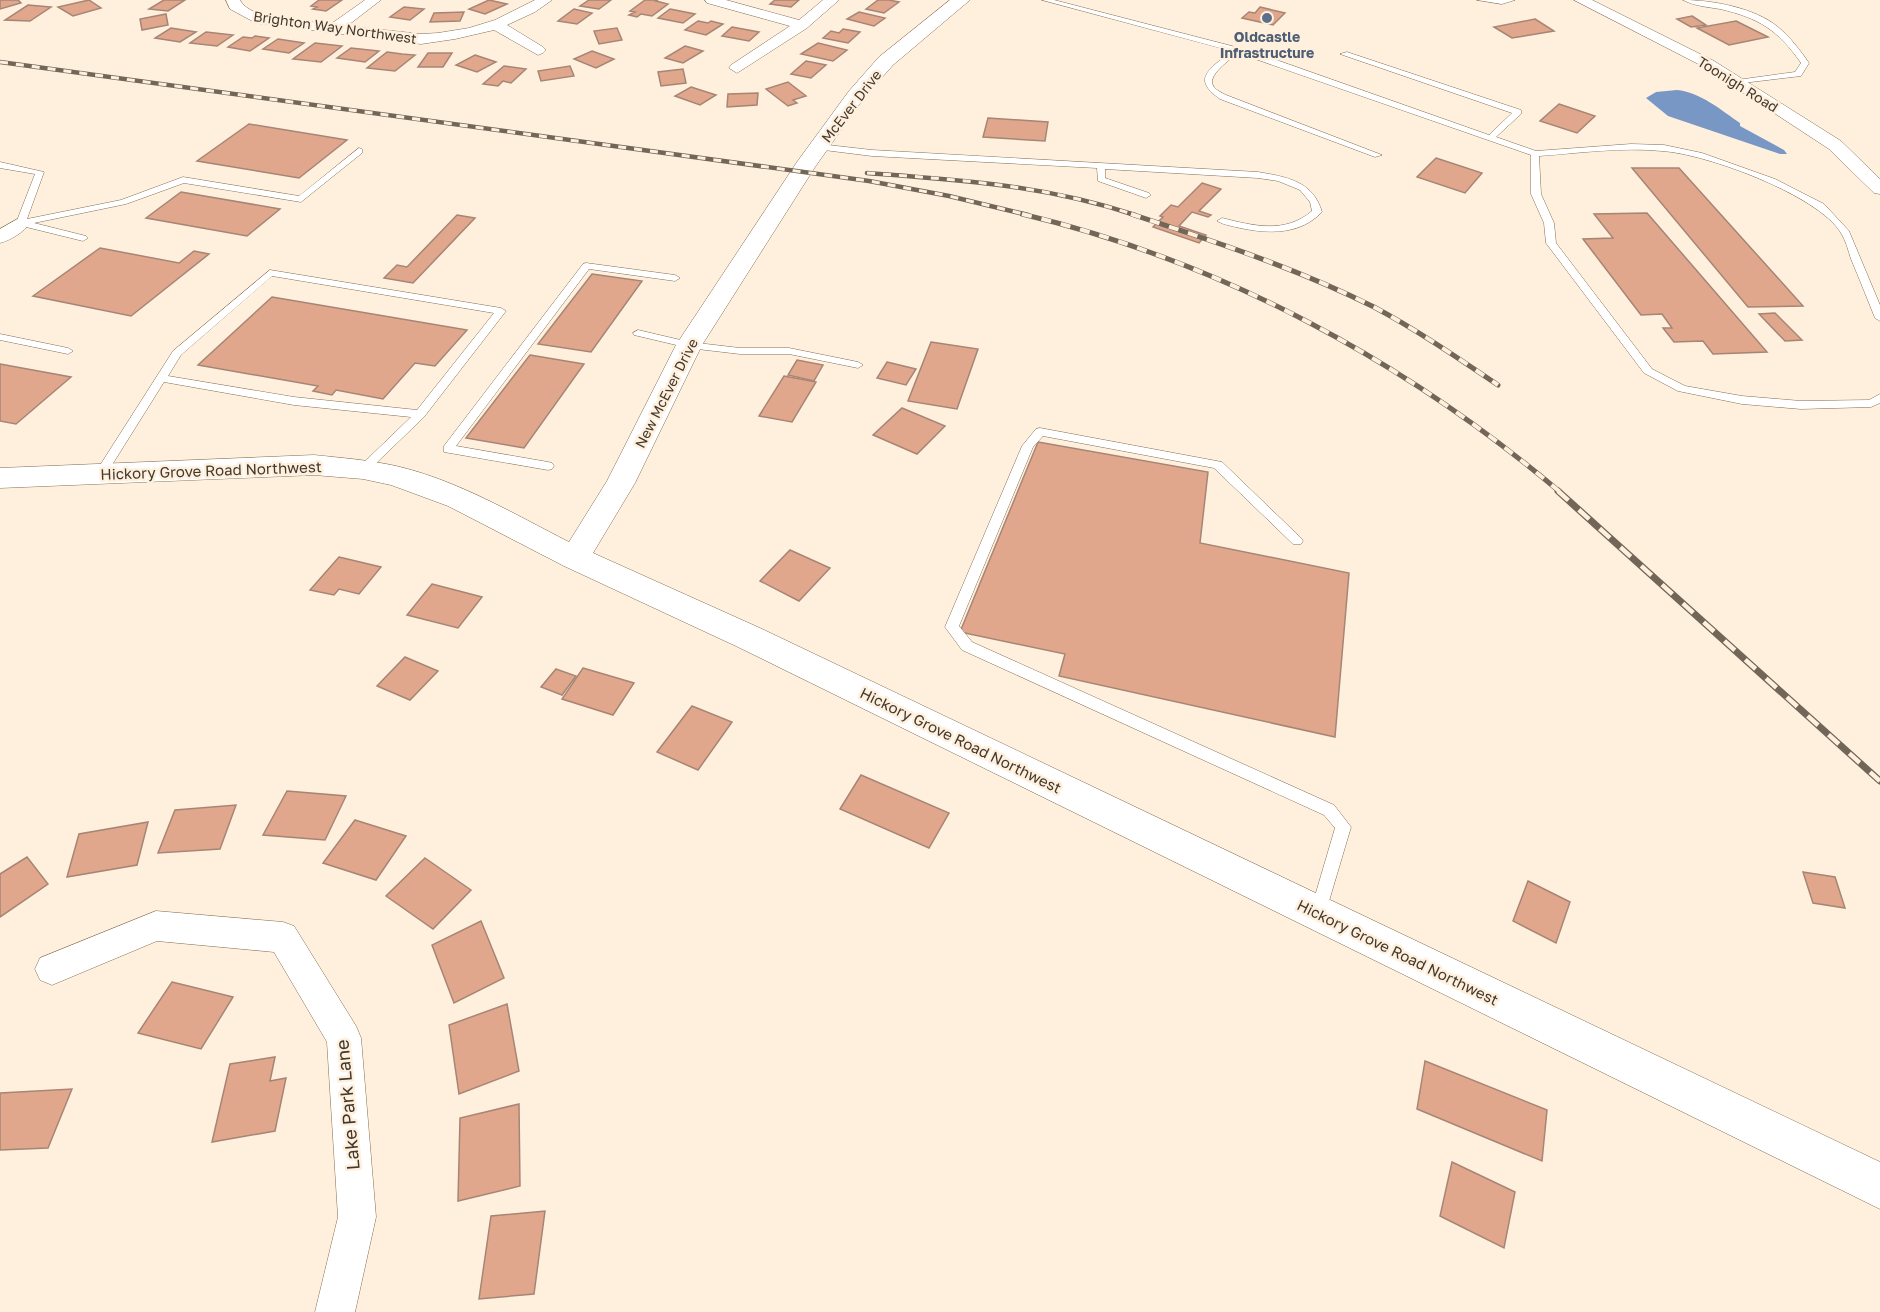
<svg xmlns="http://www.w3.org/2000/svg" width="1880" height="1312" font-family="'Golos Text',sans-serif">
<rect width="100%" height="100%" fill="#fff0de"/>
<path fill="#7897c4" d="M 1677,90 C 1700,92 1721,110 1740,123 L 1740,126 L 1784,150 L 1787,154 L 1780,154 L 1668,116 L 1646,98 L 1656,92 Z"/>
<g fill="#e0a78d" stroke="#a78575" stroke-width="1.5">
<path d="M 0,0 L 18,0 L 21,3 L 0,9 Z"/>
<path d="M 89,0 L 101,8 L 73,16 L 58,7 Z"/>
<path d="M 164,0 L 185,0 L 168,11 L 149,9 Z"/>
<path d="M 319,0 L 342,0 L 326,11 L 313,9 L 317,7 L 311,6 Z"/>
<path d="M 489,0 L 507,4 L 485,14 L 469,9 Z"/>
<path d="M 589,0 L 611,0 L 599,9 L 580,6 Z"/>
<path d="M 645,0 L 658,0 L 656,1 L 668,4 L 652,16 L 641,14 L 637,17 L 629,15 L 635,12 L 630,11 Z"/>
<path d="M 775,0 L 799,0 L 791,7 L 770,4 Z"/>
<path d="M 878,0 L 889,0 L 899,2 L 884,13 L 866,9 Z"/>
<path d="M 28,5 L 51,7 L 30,21 L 5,20 Z"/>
<path d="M 404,7 L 424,9 L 410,20 L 390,17 Z"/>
<path d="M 1260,7 L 1285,13 L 1273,25 L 1242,18 L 1249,12 L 1255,13 Z"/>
<path d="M 574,9 L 592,13 L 577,24 L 558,21 Z"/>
<path d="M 670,9 L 695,14 L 683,23 L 658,18 Z"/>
<path d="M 464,12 L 460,21 L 430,22 L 434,13 Z"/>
<path d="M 859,12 L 885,18 L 874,26 L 847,19 Z"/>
<path d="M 166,14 L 168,25 L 142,30 L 140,19 Z"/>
<path d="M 1692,16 L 1706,25 L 1691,27 L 1677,19 Z"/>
<path d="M 1535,19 L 1554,31 L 1512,38 L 1494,27 Z"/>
<path d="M 698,21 L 708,23 L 711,21 L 723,24 L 706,35 L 685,30 Z"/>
<path d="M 1736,21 L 1768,37 L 1729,45 L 1697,28 Z"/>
<path d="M 732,27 L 759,32 L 749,41 L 722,36 Z"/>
<path d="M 171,28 L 196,32 L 180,42 L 155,38 Z"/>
<path d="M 617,28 L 622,40 L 599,44 L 594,31 Z"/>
<path d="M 843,29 L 860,32 L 848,43 L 823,38 L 831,31 L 839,33 Z"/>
<path d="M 206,32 L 233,35 L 217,46 L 190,43 Z"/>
<path d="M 255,36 L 269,38 L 250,51 L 228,47 L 243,37 L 252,38 Z"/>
<path d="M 278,39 L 304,43 L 289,53 L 263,49 Z"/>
<path d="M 315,43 L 342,46 L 321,62 L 293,59 Z"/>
<path d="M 818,43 L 847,50 L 833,61 L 801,54 Z"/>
<path d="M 685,46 L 703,51 L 683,63 L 665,58 Z"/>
<path d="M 351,48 L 379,51 L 365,62 L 337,58 Z"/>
<path d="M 592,51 L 614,59 L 596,68 L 574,59 Z"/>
<path d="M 387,52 L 402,54 L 415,55 L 395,71 L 367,68 Z"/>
<path d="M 428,53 L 452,53 L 443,67 L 418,67 Z"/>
<path d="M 475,55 L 496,62 L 477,72 L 456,65 Z"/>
<path d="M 806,61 L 826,65 L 811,78 L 791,74 Z"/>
<path d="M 504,66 L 526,69 L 511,83 L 503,81 L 498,86 L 483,84 Z"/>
<path d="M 570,66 L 574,76 L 541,81 L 538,71 Z"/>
<path d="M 683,69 L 686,83 L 661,86 L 658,72 Z"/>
<path d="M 788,82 L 806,96 L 793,100 L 797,103 L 788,106 L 766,89 Z"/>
<path d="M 691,87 L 716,95 L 700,105 L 675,96 Z"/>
<path d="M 758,93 L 757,105 L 727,107 L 728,94 Z"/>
<path d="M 1559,104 L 1595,116 L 1577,133 L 1540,121 Z"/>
<path d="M 988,118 L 1048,122 L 1045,141 L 983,137 Z"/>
<path d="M 249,124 L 347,140 L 299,178 L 197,161 Z"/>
<path d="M 1436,158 L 1482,173 L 1465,193 L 1417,177 Z"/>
<path d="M 1632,168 L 1679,168 L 1803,306 L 1748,307 Z"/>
<path d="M 1202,183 L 1221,189 L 1199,211 L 1211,215 L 1208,217 L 1192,212 L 1179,226 L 1206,235 L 1199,243 L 1153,227 L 1163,217 L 1160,216 L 1171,205 L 1178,207 Z"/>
<path d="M 181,192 L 280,209 L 247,236 L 146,218 Z"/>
<path d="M 1647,213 L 1767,352 L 1713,354 L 1703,341 L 1674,342 L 1663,328 L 1672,328 L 1662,314 L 1641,315 L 1583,239 L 1613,238 L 1594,214 Z"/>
<path d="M 457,215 L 475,218 L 413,283 L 384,278 L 397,265 L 407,267 Z"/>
<path d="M 100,248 L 179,263 L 194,251 L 209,254 L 131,316 L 33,296 Z"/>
<path d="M 592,274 L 642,281 L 591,352 L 538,344 Z"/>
<path d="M 272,297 L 467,330 L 435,366 L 415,363 L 383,399 L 336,390 L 332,395 L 313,391 L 318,386 L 198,365 Z"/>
<path d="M 1775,313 L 1802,340 L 1785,341 L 1759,314 Z"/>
<path d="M 931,342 L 978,349 L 957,409 L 908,401 Z"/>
<path d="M 530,355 L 584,364 L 524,448 L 466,438 Z"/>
<path d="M 797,360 L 823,365 L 814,381 L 788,375 Z"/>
<path d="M 887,362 L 916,369 L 906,385 L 877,378 Z"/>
<path d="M 0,364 L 71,377 L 16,424 L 0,421 Z"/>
<path d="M 784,376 L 816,382 L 792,422 L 759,416 Z"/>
<path d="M 902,408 L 945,426 L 917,454 L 873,435 Z"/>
<path d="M 1038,442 L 1208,472 L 1200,543 L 1349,573 L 1335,737 L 1059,676 L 1065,654 L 960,632 Z"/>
<path d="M 790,550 L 830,568 L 799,601 L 760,581 Z"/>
<path d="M 339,557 L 381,567 L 359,594 L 339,589 L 334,595 L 310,590 Z"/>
<path d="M 432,584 L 482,597 L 458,628 L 407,615 Z"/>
<path d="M 405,657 L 438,671 L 410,700 L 377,686 Z"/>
<path d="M 583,668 L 634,683 L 613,715 L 562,699 Z"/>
<path d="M 556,669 L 576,676 L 562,695 L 541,687 Z"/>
<path d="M 692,706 L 732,722 L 698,770 L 657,752 Z"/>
<path d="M 861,775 L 949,813 L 929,848 L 840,809 Z"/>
<path d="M 287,791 L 346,796 L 325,840 L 263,835 Z"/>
<path d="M 236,805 L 220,849 L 158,853 L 175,810 Z"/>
<path d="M 355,820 L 406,836 L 376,880 L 323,863 Z"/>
<path d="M 148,822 L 137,865 L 67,877 L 79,834 Z"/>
<path d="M 27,857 L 48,884 L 0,917 L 0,874 Z"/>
<path d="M 425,858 L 471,890 L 433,929 L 386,896 Z"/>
<path d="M 1803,872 L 1835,877 L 1845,908 L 1813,903 Z"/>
<path d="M 1528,881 L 1570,902 L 1556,943 L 1513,921 Z"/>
<path d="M 481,921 L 504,978 L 454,1003 L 432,945 Z"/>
<path d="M 172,982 L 233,997 L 201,1049 L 138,1033 Z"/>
<path d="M 507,1004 L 519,1071 L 459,1094 L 449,1025 Z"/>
<path d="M 275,1057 L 270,1081 L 286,1078 L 275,1131 L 212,1142 L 230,1064 Z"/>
<path d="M 1425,1061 L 1547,1110 L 1542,1161 L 1417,1109 Z"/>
<path d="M 72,1089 L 48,1148 L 0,1150 L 0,1093 Z"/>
<path d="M 519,1104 L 520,1186 L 458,1201 L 460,1118 Z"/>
<path d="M 1452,1162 L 1515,1192 L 1504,1248 L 1440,1216 Z"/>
<path d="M 545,1211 L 534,1294 L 479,1299 L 491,1216 Z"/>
</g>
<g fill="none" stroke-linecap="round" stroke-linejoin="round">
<defs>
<g id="service">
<path d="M 1042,0 L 1054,0 L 1251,51 L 1489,135 L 1512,113 L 1340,54 L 1347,52 L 1521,110 L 1521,114 L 1496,137 L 1536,151 L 1631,144 L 1664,145 L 1702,153 L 1775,179 L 1824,204 L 1849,231 L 1880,305 L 1880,321 L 1875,318 C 1867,298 1859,278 1851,259 C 1848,250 1846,241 1841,233 C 1818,195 1707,154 1662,151 C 1622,147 1580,153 1539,156 L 1541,194 L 1554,223 L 1556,243 L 1652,369 L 1685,386 L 1742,396 L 1801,401 L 1869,400 L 1880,394 L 1880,403 L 1871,407 L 1801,409 L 1742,404 L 1678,391 L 1644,373 L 1546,243 L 1544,223 L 1531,194 L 1531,155 L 1238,53 C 1231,59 1205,76 1214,87 C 1216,90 1222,93 1226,95 L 1382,155 L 1375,157 L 1220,99 C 1190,78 1211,69 1231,51 Z"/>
<path d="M 1477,0 L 1515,0 L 1502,4 Z"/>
<path d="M 1683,0 C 1713,0 1755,8 1778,27 C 1790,37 1800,50 1809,63 L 1801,76 L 1734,84 L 1734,80 L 1737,80 L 1795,72 L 1801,63 C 1778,30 1759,18 1720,9 C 1708,7 1694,6 1683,0 Z"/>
<path d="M 819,144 L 872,150 L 1258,172 C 1287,177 1313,181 1322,212 C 1300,235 1269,234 1240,228 C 1232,226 1224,225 1217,221 L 1222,218 C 1254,226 1285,234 1312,211 L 1310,202 L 1300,190 L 1278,181 L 1258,178 L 1105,169 L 1105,178 L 1149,193 L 1151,195 L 1146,198 L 1098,181 L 1097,168 L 872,156 L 816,149 L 816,145 Z"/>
<path d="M 359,148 L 362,149 L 362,153 L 301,202 L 184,183 L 126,204 L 34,223 L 86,236 L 88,238 L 83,241 L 18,225 L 16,223 L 35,174 L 0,168 L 0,162 L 44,172 L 27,219 L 121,200 L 183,177 L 299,196 Z"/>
<path d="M 586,263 L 675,275 L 680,278 L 675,281 L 589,269 L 456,446 L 548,462 L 552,463 L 554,466 L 552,469 L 548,470 L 444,452 L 444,446 L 583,264 Z"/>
<path d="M 270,270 L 501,308 L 506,311 L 424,417 L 367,472 L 359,472 L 357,469 L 411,417 L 294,405 L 164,382 L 105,476 L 97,476 L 95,473 L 97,470 L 173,351 ZM 272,276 L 494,313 L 417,410 L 294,397 L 168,376 L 181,355 Z"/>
<path d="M 638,330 L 689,342 L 740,348 L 789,348 L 858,362 L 863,365 L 858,368 L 789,354 L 740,354 L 689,348 L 634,335 L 633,333 Z"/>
<path d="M 0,334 L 68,348 L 73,351 L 68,354 L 0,340 Z"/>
<path d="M 1040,428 L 1222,462 L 1301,538 L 1303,541 L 1301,544 L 1293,544 L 1214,468 L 1043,436 L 1033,447 L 959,626 L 972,642 L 1334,805 L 1351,827 L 1324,918 L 1318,920 L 1312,918 L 1310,913 L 1335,828 L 1324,815 L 962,650 L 945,627 L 1022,446 L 1036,429 Z"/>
</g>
<g id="minor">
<path d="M 226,0 L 240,0 C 250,21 309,21 331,24 L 365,0 L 381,0 L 347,26 L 421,34 L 438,33 L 469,28 L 495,20 L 535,0 L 552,0 L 535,12 L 507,25 L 543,47 L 546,50 L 543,53 L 538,55 L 494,30 L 455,39 L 421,44 L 256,23 L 230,9 Z"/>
<path d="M 705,0 L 726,0 L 799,20 L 823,0 L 839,0 L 807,28 L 737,73 L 729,68 L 731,65 L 790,26 L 707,3 Z"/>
<path d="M 1574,0 L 1592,0 L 1714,61 L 1841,141 L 1880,179 L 1880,194 L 1874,193 L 1829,149 L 1704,67 Z"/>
<path d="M 21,217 L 28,219 L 30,223 C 24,232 11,240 0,243 L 0,229 Z"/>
<path d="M 156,911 L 283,922 L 294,926 L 356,1026 L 361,1038 L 376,1217 L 355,1312 L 315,1312 L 338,1217 L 327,1042 L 274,952 L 157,941 L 52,985 L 40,980 L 35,969 L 40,958 Z"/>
</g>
<path id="tertiary" d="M 950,0 L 970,0 L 893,65 L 863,99 L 815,167 L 702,345 L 635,483 L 593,553 L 762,629 L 1880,1162 L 1880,1209 L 738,647 L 564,566 L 448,506 L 391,485 L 363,479 L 314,475 L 0,488 L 0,468 L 314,455 C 342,458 369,460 396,466 C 457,480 514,514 569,542 L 607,481 L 676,345 L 797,162 L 849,91 L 879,57 Z"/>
</defs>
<use href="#service" stroke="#846e52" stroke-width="1"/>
<use href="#minor" stroke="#846e52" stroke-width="1"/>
<use href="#tertiary" stroke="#846e52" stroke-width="1"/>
<use href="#service" fill="#fff" fill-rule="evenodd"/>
<use href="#minor" fill="#fff" fill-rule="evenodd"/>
<use href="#tertiary" fill="#fff" fill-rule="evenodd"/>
<defs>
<g id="rail-far2">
<path d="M 0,62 L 869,181 L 949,196 L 1028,215"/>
<path d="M 867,173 C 961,180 1044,185 1135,215"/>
</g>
<g id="rail-far1">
<path d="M 1022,214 C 1220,261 1405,361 1560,492"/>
<path d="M 1131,214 C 1213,241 1296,268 1374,307 C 1417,330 1458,358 1498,385"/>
</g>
<path id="rail" d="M 1558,491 L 1880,781"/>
</defs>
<use href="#rail-far2" stroke="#716658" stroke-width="4.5"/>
<use href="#rail-far1" stroke="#716658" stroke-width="5"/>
<use href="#rail" stroke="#716658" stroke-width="7"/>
<use href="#rail-far2" stroke="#fff0de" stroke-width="3" stroke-dasharray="8" stroke-linecap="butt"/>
<use href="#rail-far1" stroke="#fff0de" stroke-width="4" stroke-dasharray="10" stroke-linecap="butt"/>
<use href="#rail" stroke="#fff0de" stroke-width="4.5" stroke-dasharray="14" stroke-linecap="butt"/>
</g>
<circle fill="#5c6f8a" stroke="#fff0de" stroke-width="2" cx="1267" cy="18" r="6"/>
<g text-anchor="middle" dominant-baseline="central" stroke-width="5" stroke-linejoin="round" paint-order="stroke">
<g font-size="14" fill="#42382c" stroke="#fff0de">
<text transform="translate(335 27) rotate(8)">Brighton Way Northwest</text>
<text transform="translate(1738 84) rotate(32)">Toonigh Road</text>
<text transform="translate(851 106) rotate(-52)">McEver Drive</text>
<text transform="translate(666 393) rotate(-63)">New McEver Drive</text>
</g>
<g font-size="14" font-weight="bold" fill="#4e5e75" stroke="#fff0de">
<text x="1267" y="36">Oldcastle<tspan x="1267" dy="16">Infrastructure</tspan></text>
</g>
<g font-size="15" fill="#42382c" stroke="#fff0de">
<text transform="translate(211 470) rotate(-2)">Hickory Grove Road Northwest</text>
<text transform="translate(961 740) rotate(26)">Hickory Grove Road Northwest</text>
<text transform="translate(1398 952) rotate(26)">Hickory Grove Road Northwest</text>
</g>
<g font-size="18" fill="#42382c" stroke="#fff0de">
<text transform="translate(347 1105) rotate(-95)">Lake Park Lane</text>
</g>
</g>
</svg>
